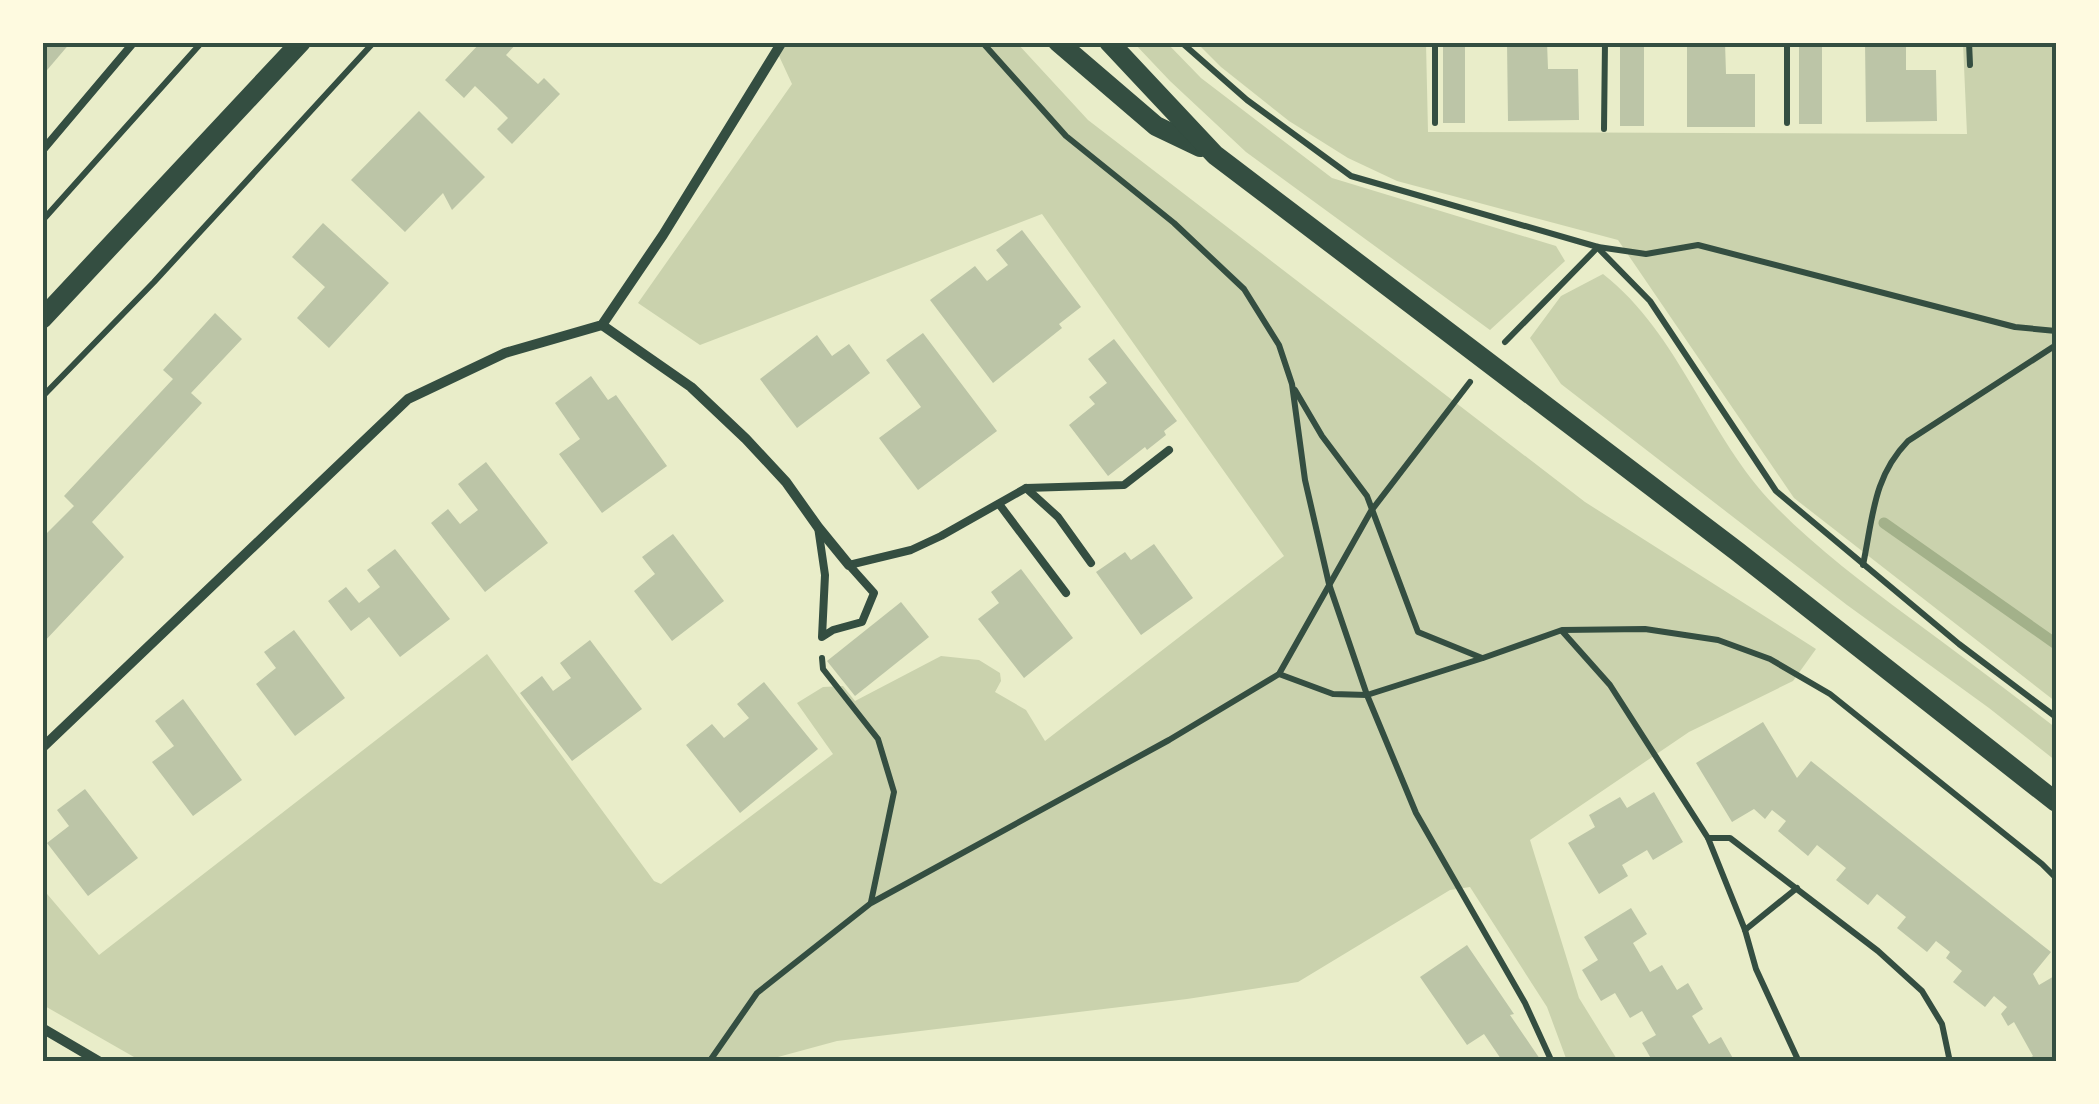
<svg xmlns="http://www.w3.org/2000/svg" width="2099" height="1104" font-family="'Asap Condensed',sans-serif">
<rect width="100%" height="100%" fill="#e9edc9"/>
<g fill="#cad2ad">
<path d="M 773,43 L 1017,43 L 1088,120 L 1585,502 L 1816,649 L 1793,681 L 1689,732 L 1530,840 L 1579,998 L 1618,1061 L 1567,1061 L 1547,1007 L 1470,887 L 1450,890 L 1298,982 L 1187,999 L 837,1041 L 778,1057 L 775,1061 L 141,1061 L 43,1005 L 42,888 L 99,955 L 487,654 L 654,881 L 661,884 L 833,754 L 797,703 L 823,687 L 843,686 L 855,701 L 941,656 L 979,660 L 1000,673 L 1001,681 L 995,692 L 1026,710 L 1045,741 L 1284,556 L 1042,214 L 700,345 L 638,303 L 792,84 Z"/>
<path d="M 1134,43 L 1167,43 L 1201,78 L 1332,178 L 1556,246 L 1565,261 L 1490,330 L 1246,152 L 1170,81 Z"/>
<path d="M 1197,43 L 1426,43 L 1428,132 L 1967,134 L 1963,43 L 2056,43 L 2056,702 L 1794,498 L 1618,240 L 1397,181 L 1348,158 L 1289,121 L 1221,67 Z"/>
<path d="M 1603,274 C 1680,334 1707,436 1775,506 C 1816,548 1863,583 1910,618 C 1959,654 2008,691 2056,728 L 2056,761 L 1989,708 L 1847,605 L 1561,384 L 1530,338 L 1561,296 Z"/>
</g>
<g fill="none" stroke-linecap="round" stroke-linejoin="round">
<path stroke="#a3b18a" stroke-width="11" d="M 1884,523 L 2056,644"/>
</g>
<g fill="#bcc5a7">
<path d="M 42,42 L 71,42 L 42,76 Z"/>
<path d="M 481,42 L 518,42 L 506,55 L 538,84 L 544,78 L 560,94 L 512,144 L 497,129 L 508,118 L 497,107 L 475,86 L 464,98 L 445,80 Z"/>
<rect x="1443" y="42" width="22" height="81"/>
<path d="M 1507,42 L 1547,42 L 1548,69 L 1578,69 L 1579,120 L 1508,121 Z"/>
<rect x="1620" y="42" width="24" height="84"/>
<path d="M 1687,42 L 1725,42 L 1726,74 L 1755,74 L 1755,127 L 1687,127 Z"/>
<rect x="1799" y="42" width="23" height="82"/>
<path d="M 1865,42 L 1906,42 L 1906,70 L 1936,70 L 1937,121 L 1866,122 Z"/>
<path d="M 419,111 L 485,177 L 452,210 L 443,193 L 405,232 L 351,180 Z"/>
<path d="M 323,223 L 389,283 L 329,348 L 297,318 L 325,287 L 292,257 Z"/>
<path d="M 1022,230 L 1081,307 L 1059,324 L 1062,328 L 993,383 L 930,300 L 975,266 L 987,281 L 1008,265 L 996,250 Z"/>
<path d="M 215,313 L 242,339 L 191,393 L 202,403 L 92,522 L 124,557 L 42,644 L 42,538 L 74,506 L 64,496 L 173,379 L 163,370 Z"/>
<path d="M 923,333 L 997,431 L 918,490 L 879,438 L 921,407 L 886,360 Z"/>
<path d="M 817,335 L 832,356 L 849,344 L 870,373 L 797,428 L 760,379 Z"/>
<path d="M 1114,339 L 1177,421 L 1164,431 L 1166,435 L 1147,450 L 1145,447 L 1108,476 L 1069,425 L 1095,404 L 1089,397 L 1107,383 L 1088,359 Z"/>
<path d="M 591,376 L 608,400 L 616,395 L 667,466 L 602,513 L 559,454 L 580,439 L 555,403 Z"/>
<path d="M 486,462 L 548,543 L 485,592 L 431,523 L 448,509 L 460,524 L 478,510 L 458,484 Z"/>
<path d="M 673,534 L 724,601 L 672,641 L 634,591 L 655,574 L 642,557 Z"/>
<path d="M 1154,544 L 1193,598 L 1141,635 L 1096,572 L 1125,552 L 1131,560 Z"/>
<path d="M 395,549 L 450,619 L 400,657 L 369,617 L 351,631 L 328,601 L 346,587 L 359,603 L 380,587 L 367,570 Z"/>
<path d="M 1021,569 L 1073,638 L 1024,678 L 978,619 L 999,603 L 991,592 Z"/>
<path d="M 901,602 L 929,637 L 855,696 L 827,661 Z"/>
<path d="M 294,630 L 345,698 L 295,736 L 256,684 L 276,668 L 264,652 Z"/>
<path d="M 590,640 L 642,709 L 572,761 L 520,693 L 542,676 L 553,691 L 571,678 L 560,663 Z"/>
<path d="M 764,682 L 818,749 L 740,813 L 686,745 L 712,724 L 724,738 L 749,718 L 737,704 Z"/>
<path d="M 183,699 L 242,780 L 193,816 L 152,762 L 174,746 L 155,721 Z"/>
<path d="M 1763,722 L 1797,778 L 1811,761 L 2051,952 L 2033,974 L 2039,985 L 2056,975 L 2056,1062 L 2024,1062 L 2033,1056 L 2014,1022 L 2008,1026 L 2001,1014 L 2007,1007 L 1994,996 L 1985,1007 L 1953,982 L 1962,971 L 1946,958 L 1950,952 L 1936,941 L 1927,952 L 1897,928 L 1906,917 L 1877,894 L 1868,905 L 1836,880 L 1846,868 L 1817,845 L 1808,856 L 1778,831 L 1786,821 L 1772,810 L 1765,819 L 1754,809 L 1732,822 L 1696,763 Z"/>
<path d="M 85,789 L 138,858 L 88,896 L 47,843 L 69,826 L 57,810 Z"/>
<path d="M 1654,792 L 1683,842 L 1653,860 L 1647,850 L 1622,865 L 1628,876 L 1599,894 L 1568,843 L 1595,827 L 1589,815 L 1620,797 L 1627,808 Z"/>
<path d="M 1631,908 L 1647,934 L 1633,943 L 1650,972 L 1662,965 L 1677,990 L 1688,983 L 1703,1009 L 1692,1016 L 1709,1044 L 1721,1037 L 1735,1062 L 1653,1062 L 1642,1043 L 1656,1035 L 1642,1011 L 1630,1018 L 1615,993 L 1601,1001 L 1582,970 L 1598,960 L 1584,937 Z"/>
<path d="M 1467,945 L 1514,1014 L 1510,1015 L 1542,1062 L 1503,1062 L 1484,1034 L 1467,1045 L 1420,977 Z"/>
</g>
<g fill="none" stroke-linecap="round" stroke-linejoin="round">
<g stroke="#344e41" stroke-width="6">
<path d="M 982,42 L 1066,136 L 1174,223 L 1244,289 L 1279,345 L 1292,384 L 1305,480 L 1329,584 L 1367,695 L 1416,813 L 1525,1003 L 1552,1062"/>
<path d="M 1181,42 L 1247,100 L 1351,176 L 1598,247 L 1646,254 L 1698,245 L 2015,327 L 2056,331"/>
<path d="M 1969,42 L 1970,65"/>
<path d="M 1435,123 L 1435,42"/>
<path d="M 1787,123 L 1787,42"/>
<path d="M 1604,129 L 1605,42"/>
<path d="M 42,221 L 202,42"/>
<path d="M 1598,248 L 1650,301 L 1776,491 L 1959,644 L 2056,717"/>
<path d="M 1505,342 L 1598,247"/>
<path d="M 1295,390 L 1322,436 L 1367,496 L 1418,632 L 1482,658"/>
<path d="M 42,397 L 154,282 L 374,42"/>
<path d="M 1863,565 C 1873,517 1873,477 1908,441 L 2056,345"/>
<path d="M 1562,631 L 1610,685 L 1708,838 L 1730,838 L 1878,951 L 1922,991 L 1942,1024 L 1950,1062"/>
<path d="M 822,658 L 823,669 L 878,739 L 894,792 L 871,902"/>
<path d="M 1279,674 L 1333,694 L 1367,695 L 1483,658 L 1562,630 L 1645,629 L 1718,640 L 1770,659 L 1830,694 L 2042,864 L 2056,878"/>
<path d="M 1708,838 L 1745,930 L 1756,969 L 1799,1062"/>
<path d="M 1745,930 L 1797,888"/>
<path d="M 709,1062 L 757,993 L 871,903 L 1169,740 L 1279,674 L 1371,511 L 1470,382"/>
</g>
<g stroke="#344e41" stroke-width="8">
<path d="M 42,151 L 134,42"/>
<path d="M 1026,488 L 1058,517 L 1091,563"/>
<path d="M 999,504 L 1066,593"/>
<path d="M 818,527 L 825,575 L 822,637 L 833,630 L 862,622 L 874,593 L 849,565 L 911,550 L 941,536 L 1026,488 L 1124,485 L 1169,450"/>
</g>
<g stroke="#344e41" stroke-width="10">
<path d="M 602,325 L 691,387 L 746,439 L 786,482 L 818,527 L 849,565"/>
<path d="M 42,748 L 408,399 L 505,353 L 602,325 L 663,235 L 782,42"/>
<path d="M 42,1028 L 100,1062"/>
</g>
<g stroke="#344e41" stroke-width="20">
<path d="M 1058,42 L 1156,126 L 1200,147"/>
<path d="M 1109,42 L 1215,155 L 1738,552 L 2056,802"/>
<path d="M 42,319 L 301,42"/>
</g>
</g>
<rect width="2099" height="1104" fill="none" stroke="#fefae0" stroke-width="90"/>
<rect x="45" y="45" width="2009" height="1014" fill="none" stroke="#344e41" stroke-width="4"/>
</svg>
